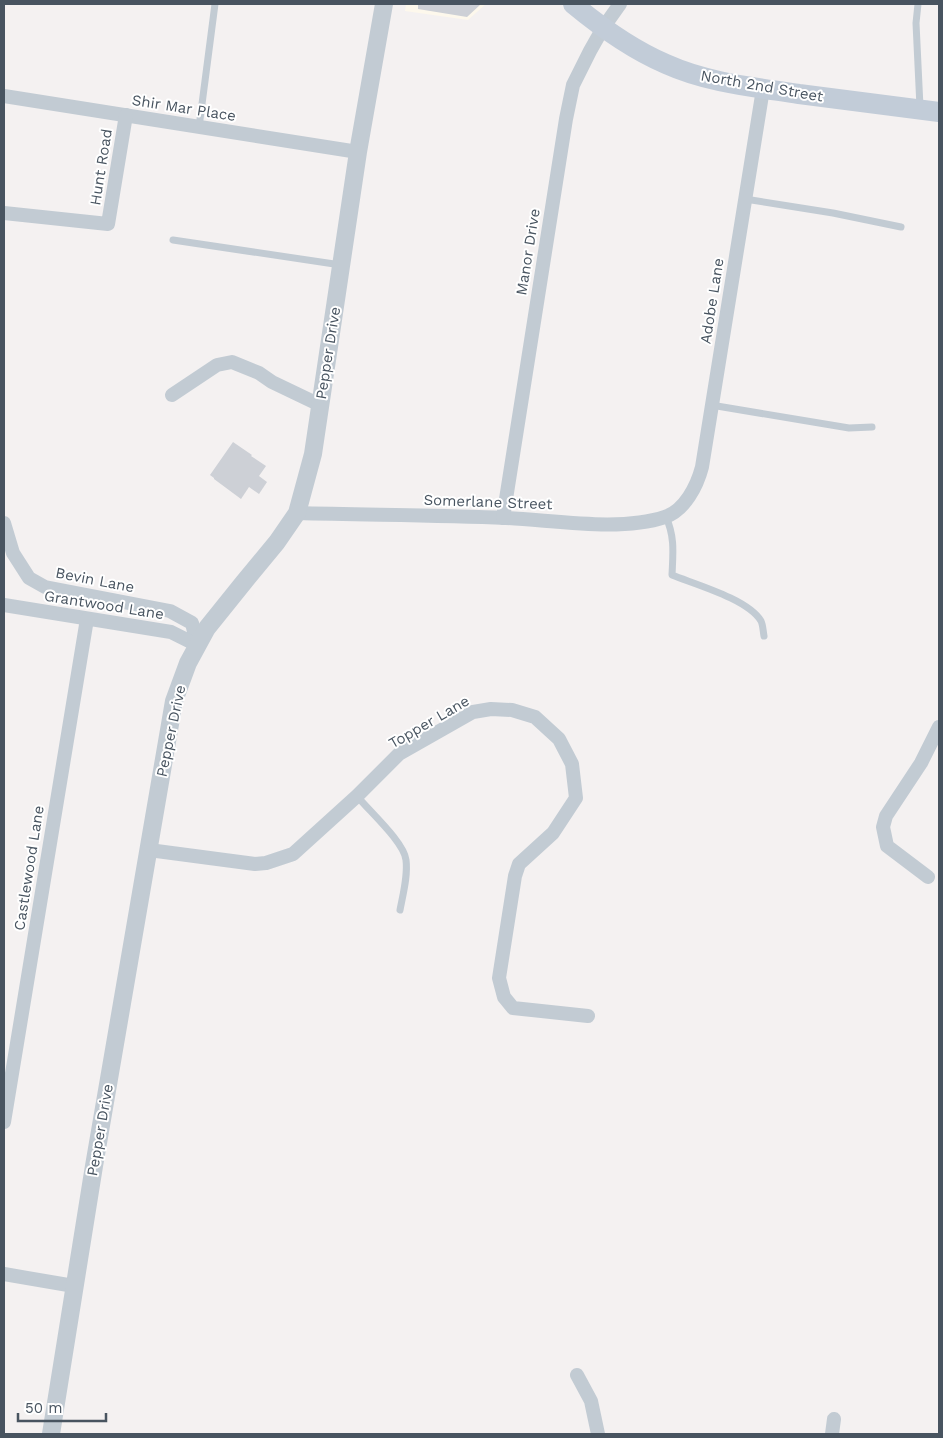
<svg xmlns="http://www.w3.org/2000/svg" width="943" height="1438" font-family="'Work Sans',sans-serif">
<rect width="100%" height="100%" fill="#f4f1f1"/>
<path fill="#fdf8ec" d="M 406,4 L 486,4 L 468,20 L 405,11 Z"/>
<g fill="#cdd0d6">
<path d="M 418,4 L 481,4 L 467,17 L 418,9 Z"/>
<path d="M 233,442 L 252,455 L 251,456 L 266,466 L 259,476 L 267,482 L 259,494 L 249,487 L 241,499 L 214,479 L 214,478 L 210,475 Z"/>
</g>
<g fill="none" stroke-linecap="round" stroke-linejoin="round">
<g stroke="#c2cbd3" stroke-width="7">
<path d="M 918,4 L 916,23 L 920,107"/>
<path d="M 199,127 L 215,4"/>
<path d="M 745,199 L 833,213 L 901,227"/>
<path d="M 173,240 L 341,265"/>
<path d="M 711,405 L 849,428 L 872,427"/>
<path d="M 666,517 C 675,537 673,553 672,575 C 694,584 748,599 761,621 C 763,625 763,631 764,636"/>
<path d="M 357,796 C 369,811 404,842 406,860 C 408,876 403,894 400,910"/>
</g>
<g stroke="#c2cbd3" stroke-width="14">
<path d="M 4,96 L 358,152"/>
<path d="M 4,213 L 108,224 L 126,115"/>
<path d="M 172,395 L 217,365 L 232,362 L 259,373 L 272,382 L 320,405"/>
<path d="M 297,513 C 367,515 437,515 506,518 C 553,520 620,532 665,517 C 685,510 697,486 702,467 L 763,89"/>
<path d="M 503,518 L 566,119 L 573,85 L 590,51 L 603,28 L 620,4"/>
<path d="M 4,523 L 13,553 L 29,578 L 45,587 L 170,611 L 192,623 L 197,645"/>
<path d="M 4,605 L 171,632 L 197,645"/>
<path d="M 149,850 L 255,864 L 266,863 L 293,854 L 357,796 L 399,754 L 473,712 L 491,709 L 512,710 L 535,717 L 559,739 L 572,764 L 576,798 L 553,833 L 519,864 L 515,876 L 499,978 L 504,997 L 513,1008 L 588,1016"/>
<path d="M 928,877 L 887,846 L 883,827 L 886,816 L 921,763 L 939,727"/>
<path d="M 4,1122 L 87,619"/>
<path d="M 4,1274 L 74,1286"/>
<path d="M 577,1375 L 591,1401 L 598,1434"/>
<path d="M 832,1434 L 834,1419"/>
</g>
<path stroke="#c2cbd3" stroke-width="18" d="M 51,1434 L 94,1166 L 174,701 L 188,663 L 207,628 L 244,582 L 277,542 L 297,513 L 313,454 L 358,152 L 384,4"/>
<path stroke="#c2ccd8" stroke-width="20" d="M 573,4 C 602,28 631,49 666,64 C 708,83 754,87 799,94 C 846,100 893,106 939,112"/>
</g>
<g text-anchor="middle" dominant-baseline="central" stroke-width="4" stroke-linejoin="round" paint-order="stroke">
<g font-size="15" fill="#485460" stroke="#fff">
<text transform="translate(762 86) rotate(10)">North 2nd Street</text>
<text transform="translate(184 108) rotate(9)">Shir Mar Place</text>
<text transform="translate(101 167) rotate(-81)">Hunt Road</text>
<text transform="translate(528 252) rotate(-81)">Manor Drive</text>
<text transform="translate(712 301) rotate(-81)">Adobe Lane</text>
<text transform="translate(328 353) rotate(-81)">Pepper Drive</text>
<text transform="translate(488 502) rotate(2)">Somerlane Street</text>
<text transform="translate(95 580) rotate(11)">Bevin Lane</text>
<text transform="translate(104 605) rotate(9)">Grantwood Lane</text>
<text transform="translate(429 722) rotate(-30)">Topper Lane</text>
<text transform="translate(171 731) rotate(-78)">Pepper Drive</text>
<text transform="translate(29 868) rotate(-81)">Castlewood Lane</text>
<text transform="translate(100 1130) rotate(-80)">Pepper Drive</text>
</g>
</g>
<rect width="943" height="1438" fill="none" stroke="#485460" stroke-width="10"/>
<path d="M18 1413v8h88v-8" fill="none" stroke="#485460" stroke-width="2.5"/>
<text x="25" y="1413" font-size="15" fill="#485460" stroke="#ffffff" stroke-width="4" paint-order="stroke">50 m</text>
</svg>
